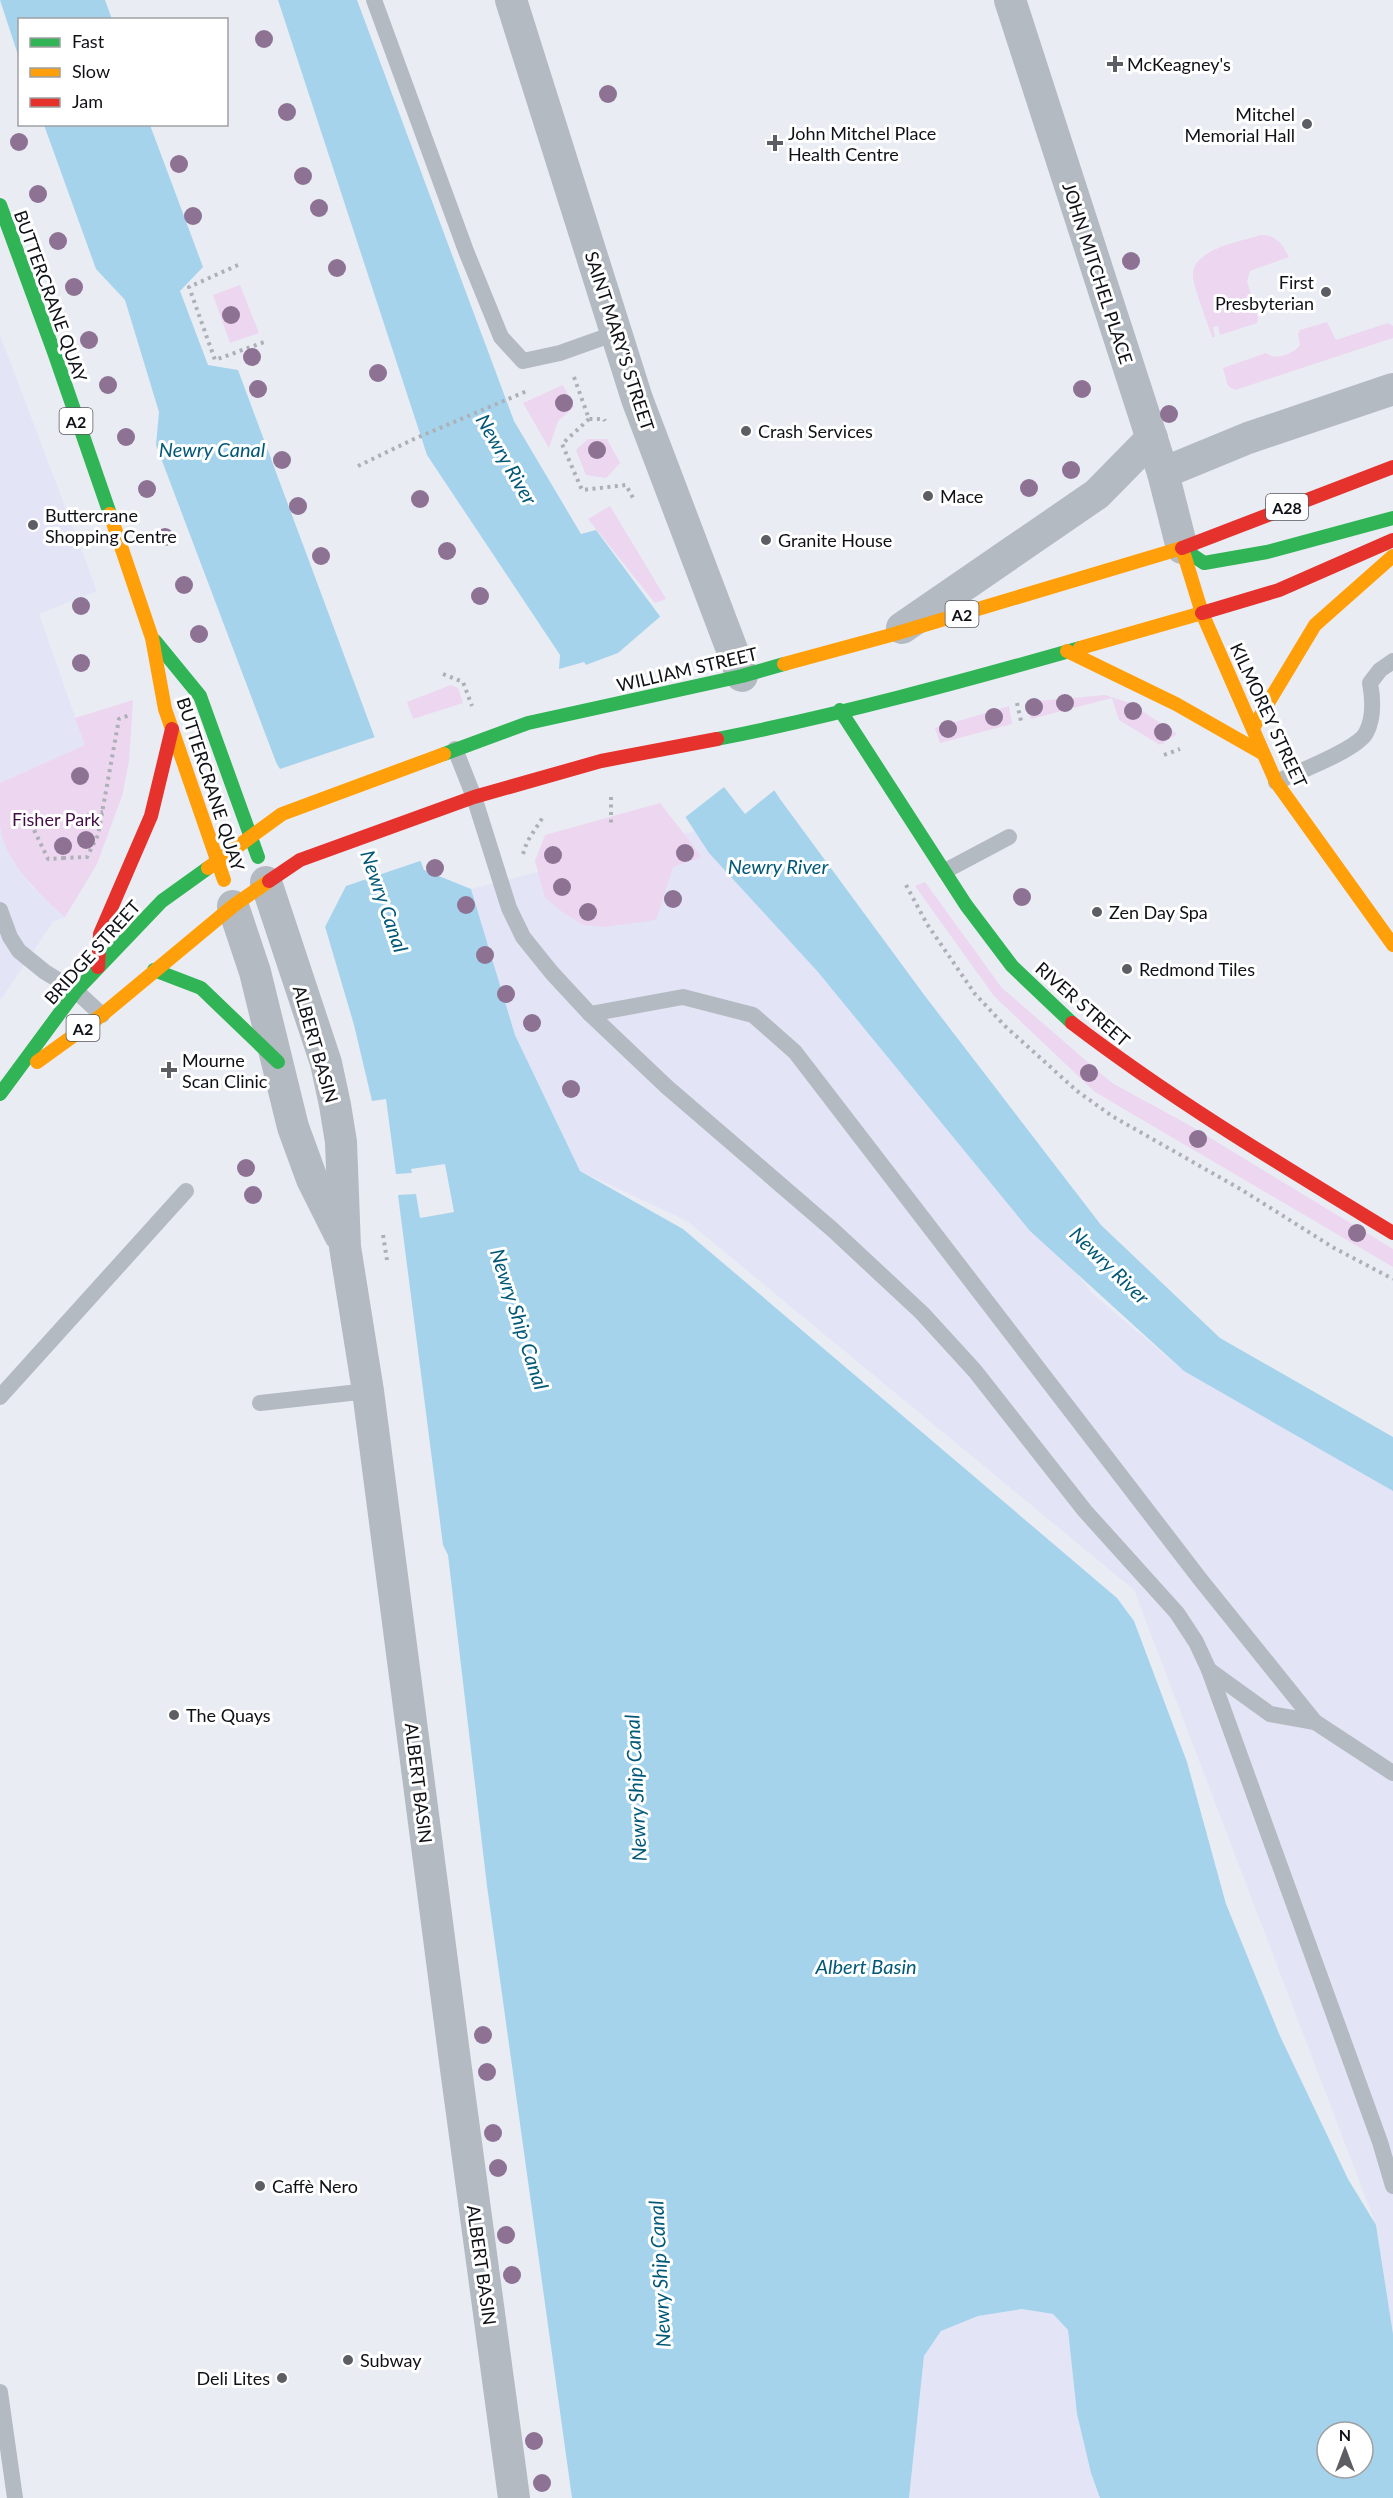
<svg xmlns="http://www.w3.org/2000/svg" width="1393" height="2498" font-family="Lato,sans-serif">
<rect width="100%" height="100%" fill="#eaecf4"/>
<g fill="#e3e5f7">
<path d="M 0,335 L 97,591 L 39,614 L 85,745 L 0,783 Z"/>
<path d="M 0,828 L 9,850 L 30,885 L 65,917 L 53,922 L 0,1001 Z"/>
<path d="M 706,828 L 796,925 L 1094,1295 L 1184,1371 L 1393,1488 L 1393,2334 L 1376,2225 L 1134,1590 L 687,1221 L 580,1171 L 515,1035 L 471,889 Z"/>
<path d="M 1022,2309 L 1053,2314 L 1068,2330 L 1077,2414 L 1091,2473 L 1100,2498 L 909,2498 L 924,2356 L 941,2331 L 978,2316 Z"/>
</g>
<g fill="#ecd6f0">
<path d="M 1261,235 C 1277,235 1282,244 1289,257 L 1250,271 L 1247,281 L 1258,318 L 1257,323 L 1220,335 L 1218,326 L 1213,327 L 1215,337 L 1212,337 C 1208,323 1193,287 1193,275 C 1192,249 1242,241 1261,235 Z"/>
<path d="M 240,285 L 259,333 L 230,343 L 213,295 Z"/>
<path d="M 1327,322 L 1336,340 L 1388,323 L 1393,326 L 1393,338 L 1235,390 L 1228,386 L 1223,368 L 1266,353 C 1276,361 1293,354 1300,345 L 1298,334 L 1300,330 Z"/>
<path d="M 563,385 L 574,407 L 558,421 L 549,448 L 523,403 Z"/>
<path d="M 588,439 L 607,439 L 620,463 L 606,478 L 586,475 L 576,450 Z"/>
<path d="M 610,506 L 666,599 L 655,603 L 588,519 Z"/>
<path d="M 451,685 L 458,688 L 463,703 L 413,719 L 407,702 Z"/>
<path d="M 1105,695 L 1130,703 L 1177,734 L 1160,745 L 1119,720 L 1112,698 L 1031,719 L 1026,702 Z"/>
<path d="M 133,700 L 129,761 L 122,796 L 97,864 L 65,917 C 40,895 4,861 0,826 C 0,812 0,797 0,783 L 85,745 L 75,718 Z"/>
<path d="M 1009,706 L 1012,724 L 940,743 L 935,728 Z"/>
<path d="M 660,803 L 702,857 L 673,867 L 656,920 L 605,927 L 583,925 L 561,911 L 545,897 L 535,861 L 545,835 Z"/>
<path d="M 925,882 L 1002,988 L 1112,1083 L 1189,1125 L 1393,1249 L 1393,1267 L 1095,1092 L 994,996 L 915,886 Z"/>
</g>
<g fill="#a6d3ec" fill-rule="evenodd">
<path d="M 0,0 L 105,0 L 112,19 L 20,20 L 19,58 Z"/>
<path d="M 278,0 L 357,0 L 514,421 L 581,534 L 596,530 L 662,619 L 780,799 L 925,996 L 1101,1225 L 1220,1338 L 1393,1437 L 1393,1491 L 1184,1371 L 1030,1231 L 818,972 L 709,853 L 584,662 L 559,669 L 560,655 L 427,455 Z"/>
<path d="M 44,125 L 150,125 L 203,267 L 180,291 L 208,365 L 238,370 L 424,870 L 471,889 L 515,1035 L 580,1171 L 683,1229 L 1117,1598 L 1134,1621 L 1187,1762 L 1226,1904 L 1280,2036 L 1348,2179 L 1376,2225 L 1393,2334 L 1393,2498 L 1100,2498 L 1091,2473 L 1077,2414 L 1068,2330 L 1053,2314 L 1022,2309 L 978,2316 L 941,2331 L 924,2356 L 909,2498 L 572,2498 L 487,1886 L 448,1555 L 443,1545 L 398,1195 L 416,1194 L 420,1218 L 454,1212 L 445,1164 L 411,1169 L 412,1173 L 396,1174 L 386,1099 L 372,1101 L 354,1025 L 279,770 L 156,445 L 159,412 L 125,300 L 96,269 ZM 1327,2432 L 1363,2432 L 1363,2468 L 1327,2468 Z"/>
</g>
<g fill="#eaecf4">
<path d="M 662,615 L 777,788 L 745,814 L 724,787 L 683,819 L 583,666 L 618,653 Z"/>
<path d="M 378,736 L 423,860 L 346,886 L 325,927 L 310,888 L 268,750 L 280,769 Z"/>
</g>
<g fill="none" stroke-linecap="round" stroke-linejoin="round">
<g stroke="#adb0b7" stroke-width="4" stroke-dasharray="3 4.5" stroke-linecap="butt">
<path d="M 238,265 L 189,287 L 215,360 L 267,341"/>
<path d="M 574,377 L 589,419 L 604,419 L 605,421"/>
<path d="M 589,419 L 562,444 L 582,490 L 626,485 L 633,498"/>
<path d="M 358,466 L 414,439 L 527,391"/>
<path d="M 443,674 L 463,682 L 472,706"/>
<path d="M 1017,703 L 1021,721"/>
<path d="M 1164,755 L 1180,749"/>
<path d="M 611,797 L 611,825"/>
<path d="M 523,854 L 527,842 L 543,817"/>
<path d="M 63,858 L 87,857 L 98,835 L 119,719 L 130,715"/>
<path d="M 64,858 L 48,859 L 33,828 L 103,812"/>
<path d="M 906,885 L 927,924 L 975,994 L 1005,1026 L 1077,1091 L 1112,1116 L 1242,1190 L 1334,1248 L 1393,1279"/>
<path d="M 383,1235 L 387,1260"/>
</g>
<g stroke="#b4bac1" stroke-width="16">
<path d="M 374,0 L 466,251 L 501,337 L 523,361 L 560,353 L 616,333"/>
<path d="M 455,749 L 474,797 L 509,908 L 523,937 L 552,973 L 590,1014 L 667,1087 L 833,1230 L 922,1313 L 975,1371 L 1085,1511 L 1177,1613 L 1196,1642 L 1209,1670 L 1380,2142 L 1393,2186"/>
<path d="M 1276,782 C 1295,773 1357,750 1366,733 C 1374,718 1373,699 1370,683 L 1380,670 L 1393,661"/>
<path d="M 945,871 L 1009,837"/>
<path d="M 0,910 L 10,937 L 19,951 L 45,972 L 76,991 L 102,1015"/>
<path d="M 590,1014 L 683,997 L 753,1015 L 795,1052 L 1200,1579 L 1315,1722 L 1393,1773"/>
<path d="M 0,1397 L 186,1191"/>
<path d="M 260,1403 L 368,1391"/>
<path d="M 1209,1670 L 1270,1714 L 1315,1722"/>
<path d="M 0,2392 L 15,2498"/>
</g>
<g stroke="#b4bac1" stroke-width="32">
<path d="M 511,0 L 637,399 L 742,676"/>
<path d="M 1010,0 L 1163,473 L 1182,548"/>
<path d="M 1163,473 L 1248,438 L 1393,389"/>
<path d="M 902,628 L 1097,494 L 1152,438"/>
<path d="M 266,882 L 326,1063 L 335,1105 L 341,1142 L 345,1247 L 368,1391 L 456,2069 L 514,2498"/>
<path d="M 233,906 L 255,972 L 293,1127 L 312,1179 L 340,1235"/>
</g>
<g stroke="#30b455" stroke-width="14">
<path d="M 0,205 L 54,352 L 110,514"/>
<path d="M 1182,548 L 1204,563 L 1267,552 L 1393,518"/>
<path d="M 155,641 L 200,696 L 258,857"/>
<path d="M 840,710 L 966,905 L 1012,966 L 1072,1023"/>
<path d="M 717,739 C 839,715 960,682 1080,648"/>
<path d="M 444,754 L 528,723 L 742,676 L 784,664"/>
<path d="M 154,970 L 201,988 L 278,1062"/>
<path d="M 0,1094 L 76,991 L 162,901 L 208,868"/>
</g>
<g stroke="#ff9f0a" stroke-width="14">
<path d="M 110,514 L 152,638 L 165,709 L 224,880"/>
<path d="M 1182,548 L 1202,613 L 1276,782 L 1393,945"/>
<path d="M 1080,648 L 1202,613"/>
<path d="M 1067,651 L 1176,704 L 1262,753"/>
<path d="M 784,664 L 891,635 L 1182,548"/>
<path d="M 1253,728 L 1315,625 L 1393,556"/>
<path d="M 208,868 L 282,814 L 444,754"/>
<path d="M 37,1062 L 102,1015 L 233,906 L 269,881"/>
</g>
<g stroke="#e5322d" stroke-width="14">
<path d="M 1182,548 L 1393,467"/>
<path d="M 1202,613 L 1279,590 L 1393,540"/>
<path d="M 269,881 L 300,860 L 474,797 L 601,761 L 717,739"/>
<path d="M 98,967 L 100,934 L 151,816 L 172,729"/>
<path d="M 1072,1023 C 1174,1101 1283,1166 1393,1233"/>
</g>
</g>
<g fill="#8e7294">
<circle cx="264" cy="39" r="9"/>
<circle cx="608" cy="94" r="9"/>
<circle cx="287" cy="112" r="9"/>
<circle cx="19" cy="142" r="9"/>
<circle cx="179" cy="164" r="9"/>
<circle cx="303" cy="176" r="9"/>
<circle cx="38" cy="194" r="9"/>
<circle cx="319" cy="208" r="9"/>
<circle cx="193" cy="216" r="9"/>
<circle cx="58" cy="241" r="9"/>
<circle cx="1131" cy="261" r="9"/>
<circle cx="337" cy="268" r="9"/>
<circle cx="74" cy="287" r="9"/>
<circle cx="231" cy="315" r="9"/>
<circle cx="89" cy="340" r="9"/>
<circle cx="252" cy="357" r="9"/>
<circle cx="378" cy="373" r="9"/>
<circle cx="108" cy="385" r="9"/>
<circle cx="258" cy="389" r="9"/>
<circle cx="1082" cy="389" r="9"/>
<circle cx="564" cy="403" r="9"/>
<circle cx="1169" cy="414" r="9"/>
<circle cx="126" cy="437" r="9"/>
<circle cx="597" cy="450" r="9"/>
<circle cx="282" cy="460" r="9"/>
<circle cx="1071" cy="470" r="9"/>
<circle cx="1029" cy="488" r="9"/>
<circle cx="147" cy="489" r="9"/>
<circle cx="420" cy="499" r="9"/>
<circle cx="298" cy="506" r="9"/>
<circle cx="165" cy="537" r="9"/>
<circle cx="447" cy="551" r="9"/>
<circle cx="321" cy="556" r="9"/>
<circle cx="184" cy="585" r="9"/>
<circle cx="480" cy="596" r="9"/>
<circle cx="81" cy="606" r="9"/>
<circle cx="199" cy="634" r="9"/>
<circle cx="81" cy="663" r="9"/>
<circle cx="1065" cy="703" r="9"/>
<circle cx="1034" cy="707" r="9"/>
<circle cx="1133" cy="711" r="9"/>
<circle cx="994" cy="717" r="9"/>
<circle cx="948" cy="729" r="9"/>
<circle cx="1163" cy="732" r="9"/>
<circle cx="80" cy="776" r="9"/>
<circle cx="86" cy="840" r="9"/>
<circle cx="63" cy="846" r="9"/>
<circle cx="685" cy="853" r="9"/>
<circle cx="553" cy="855" r="9"/>
<circle cx="435" cy="868" r="9"/>
<circle cx="562" cy="887" r="9"/>
<circle cx="1022" cy="897" r="9"/>
<circle cx="673" cy="899" r="9"/>
<circle cx="466" cy="905" r="9"/>
<circle cx="588" cy="912" r="9"/>
<circle cx="485" cy="955" r="9"/>
<circle cx="506" cy="994" r="9"/>
<circle cx="532" cy="1023" r="9"/>
<circle cx="1089" cy="1073" r="9"/>
<circle cx="571" cy="1089" r="9"/>
<circle cx="1198" cy="1139" r="9"/>
<circle cx="246" cy="1168" r="9"/>
<circle cx="253" cy="1195" r="9"/>
<circle cx="1357" cy="1233" r="9"/>
<circle cx="483" cy="2035" r="9"/>
<circle cx="487" cy="2072" r="9"/>
<circle cx="493" cy="2133" r="9"/>
<circle cx="498" cy="2168" r="9"/>
<circle cx="506" cy="2235" r="9"/>
<circle cx="512" cy="2275" r="9"/>
<circle cx="534" cy="2441" r="9"/>
<circle cx="542" cy="2483" r="9"/>
</g>
<g fill="#5c5e64" stroke="#fff" stroke-width="2">
<path d="M1112 55h6v6h6v6h-6v6h-6v-6h-6v-6h6z"/>
<circle cx="1307" cy="124" r="6"/>
<path d="M772 134h6v6h6v6h-6v6h-6v-6h-6v-6h6z"/>
<circle cx="1326" cy="292" r="6"/>
<circle cx="746" cy="431" r="6"/>
<circle cx="928" cy="496" r="6"/>
<circle cx="33" cy="525" r="6"/>
<circle cx="766" cy="540" r="6"/>
<circle cx="1097" cy="912" r="6"/>
<circle cx="1127" cy="969" r="6"/>
<path d="M166 1061h6v6h6v6h-6v6h-6v-6h-6v-6h6z"/>
<circle cx="174" cy="1715" r="6"/>
<circle cx="260" cy="2186" r="6"/>
<circle cx="348" cy="2360" r="6"/>
<circle cx="282" cy="2378" r="6"/>
</g>
<g text-anchor="middle" dominant-baseline="central" stroke-width="6" stroke-linejoin="round" paint-order="stroke">
<g fill="#fff" stroke="#58585d" stroke-width="1.5">
<rect x="59.5" y="408" width="33" height="26" rx="4.5"/>
<rect x="1266" y="494" width="42" height="26" rx="4.5"/>
<rect x="945.5" y="601" width="33" height="26" rx="4.5"/>
<rect x="66.5" y="1015" width="33" height="26" rx="4.5"/>
</g>
<g font-size="16" font-weight="bold" fill="#101117">
<text x="76" y="421">A2</text>
<text x="1287" y="507">A28</text>
<text x="962" y="614">A2</text>
<text x="83" y="1028">A2</text>
</g>
<g font-size="18" fill="#101117" stroke="#fff" text-anchor="start">
<text x="1127" y="64">McKeagney's</text>
<text x="1295" y="114" text-anchor="end">Mitchel<tspan x="1295" dy="21">Memorial Hall</tspan></text>
<text x="788" y="133">John Mitchel Place<tspan x="788" dy="21">Health Centre</tspan></text>
<text x="1314" y="282" text-anchor="end">First<tspan x="1314" dy="21">Presbyterian</tspan></text>
<text x="758" y="431">Crash Services</text>
<text x="940" y="496">Mace</text>
<text x="45" y="515">Buttercrane<tspan x="45" dy="21">Shopping Centre</tspan></text>
<text x="778" y="540">Granite House</text>
<text x="1109" y="912">Zen Day Spa</text>
<text x="1139" y="969">Redmond Tiles</text>
<text x="182" y="1060">Mourne<tspan x="182" dy="21">Scan Clinic</tspan></text>
<text x="186" y="1715">The Quays</text>
<text x="272" y="2186">Caffè Nero</text>
<text x="360" y="2360">Subway</text>
<text x="270" y="2378" text-anchor="end">Deli Lites</text>
</g>
<g font-size="18" fill="#101117" stroke="#fff">
<text transform="translate(1098 273) rotate(72)">JOHN MITCHEL PLACE</text>
<text transform="translate(51 296) rotate(70)">BUTTERCRANE QUAY</text>
<text transform="translate(620 341) rotate(72)">SAINT MARY'S STREET</text>
<text transform="translate(687 669) rotate(-13)">WILLIAM STREET</text>
<text transform="translate(1269 715) rotate(65)">KILMOREY STREET</text>
<text transform="translate(211 784) rotate(72)">BUTTERCRANE QUAY</text>
<text transform="translate(92 952) rotate(-48)">BRIDGE STREET</text>
<text transform="translate(1083 1004) rotate(41)">RIVER STREET</text>
<text transform="translate(316 1044) rotate(74)">ALBERT BASIN</text>
<text transform="translate(419 1783) rotate(83)">ALBERT BASIN</text>
<text transform="translate(482 2265) rotate(82)">ALBERT BASIN</text>
</g>
<g font-size="18" fill="#430e45" stroke="#fff">
<text x="56" y="819">Fisher Park</text>
</g>
<g font-size="20" font-style="italic" fill="#015877" stroke="#fff">
<text x="212" y="449">Newry Canal</text>
<text transform="translate(507 459) rotate(60)">Newry River</text>
<text x="778" y="866">Newry River</text>
<text transform="translate(385 901) rotate(71)">Newry Canal</text>
<text transform="translate(1110 1265) rotate(44)">Newry River</text>
<text transform="translate(520 1319) rotate(72)">Newry Ship Canal</text>
<text transform="translate(635 1788) rotate(-93)">Newry Ship Canal</text>
<text x="866" y="1966">Albert Basin</text>
<text transform="translate(659 2274) rotate(-93)">Newry Ship Canal</text>
</g>
</g>
<rect x="18" y="18" width="210" height="108" fill="#ffffff" stroke="#9fa0a2" stroke-width="1.5"/>
<rect x="30" y="38" width="30" height="9" fill="#30b455" stroke="#9fa0a2" stroke-width="1.5"/>
<text x="72" y="48" font-size="18" fill="#101117">Fast</text>
<rect x="30" y="68" width="30" height="9" fill="#ff9f0a" stroke="#9fa0a2" stroke-width="1.5"/>
<text x="72" y="78" font-size="18" fill="#101117">Slow</text>
<rect x="30" y="98" width="30" height="9" fill="#e5322d" stroke="#9fa0a2" stroke-width="1.5"/>
<text x="72" y="108" font-size="18" fill="#101117">Jam</text>
<g transform="translate(1345 2450)"><circle r="28" fill="#ffffff" stroke="#9fa0a2" stroke-width="1.5"/>
<path d="M0-4.5L10 22L0 15L-10 22Z" fill="#5c5e64"/>
<text y="-9" font-size="16" font-weight="bold" text-anchor="middle" fill="#101117">N</text>
</g>
</svg>
